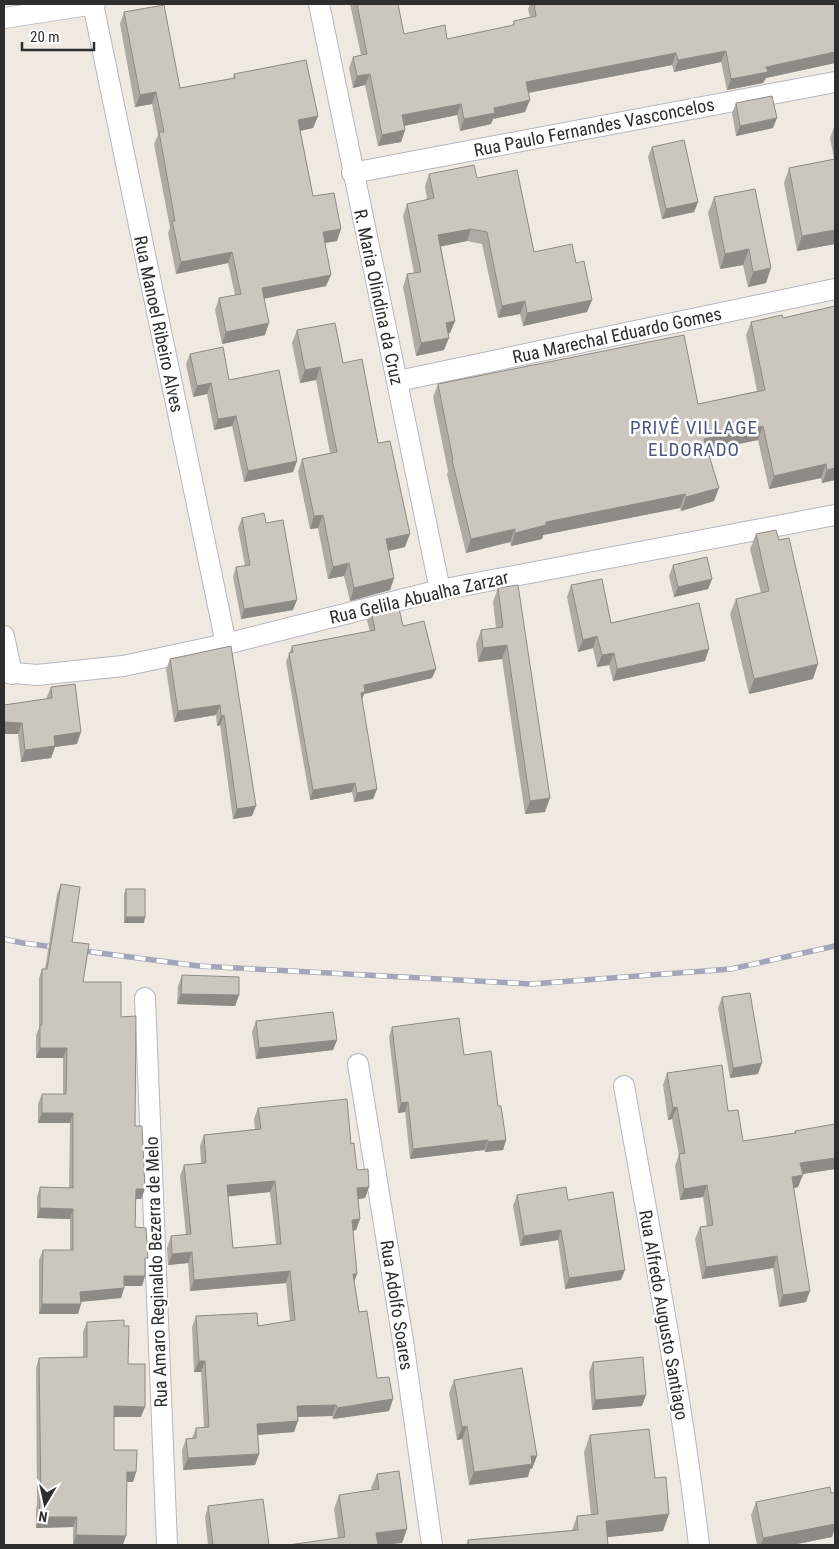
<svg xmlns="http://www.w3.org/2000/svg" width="839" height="1549" font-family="'Roboto Condensed',sans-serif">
<rect width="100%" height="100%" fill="#efe9e1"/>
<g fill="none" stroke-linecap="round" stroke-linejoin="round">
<defs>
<g id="street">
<path d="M 93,4 L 226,644"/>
<path d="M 319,4 C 358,199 401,394 440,590"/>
<path d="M 4,18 L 95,4"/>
<path d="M 352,173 L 835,82"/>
<path d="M 398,381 L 835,289"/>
<path d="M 4,636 L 12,674"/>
<path d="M 4,672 L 37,675 L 123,666 L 226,644 L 440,590 L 835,515"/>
<path d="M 145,998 L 167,1545"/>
<path d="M 358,1064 L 403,1341 L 432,1545"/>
<path d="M 624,1086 C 651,1238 681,1391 699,1545"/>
</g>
</defs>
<use href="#street" stroke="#b4b7c1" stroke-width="22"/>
<use href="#street" stroke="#fff" stroke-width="20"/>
<defs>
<path id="rail" d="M 4,939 L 23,943 L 199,966 L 531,984 L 731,969 L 835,946"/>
</defs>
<use href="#rail" stroke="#a3a6b8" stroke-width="5.5"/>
<use href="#rail" stroke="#fff" stroke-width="4" stroke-dasharray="11" stroke-linecap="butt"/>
</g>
<g fill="#afaba4" fill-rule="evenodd">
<path d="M 350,4 L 398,4 L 404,34 L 447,39 L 512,26 L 514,21 L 530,17 L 528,9 L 530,4 L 835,4 L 835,63 L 766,78 L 763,83 L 727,90 L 721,62 L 674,72 L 672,65 L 528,93 L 525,112 L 493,119 L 491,124 L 460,131 L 457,115 L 404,126 L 405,130 L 401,142 L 378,146 L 365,85 L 353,88 L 349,68 L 353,57 L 361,55 Z"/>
<path d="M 124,12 L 180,88 L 233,78 L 234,74 L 318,116 L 313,128 L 300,131 L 313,196 L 337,241 L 325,243 L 326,286 L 264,298 L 265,335 L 222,344 L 215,310 L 219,298 L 235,295 L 228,263 L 176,274 L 168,233 L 170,228 L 154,144 L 158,135 L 152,104 L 135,107 L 120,24 Z"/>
<path d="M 736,103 L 773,128 L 736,136 L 732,113 Z"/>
<path d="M 835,124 L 835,244 L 797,251 L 784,183 L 789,168 L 834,159 L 830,138 Z"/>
<path d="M 652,147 L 698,202 L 694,212 L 662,219 L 648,157 Z"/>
<path d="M 429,174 L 477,178 L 534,252 L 576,263 L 592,300 L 587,312 L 523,326 L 520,314 L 498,318 L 482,244 L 467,241 L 441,246 L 455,321 L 450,333 L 448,334 L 444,350 L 416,356 L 403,287 L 407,274 L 414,273 L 403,216 L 407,204 L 427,200 L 425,186 Z"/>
<path d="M 755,189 L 766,283 L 748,287 L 743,265 L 720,269 L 708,213 L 714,197 Z"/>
<path d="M 835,306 L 835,480 L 822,483 L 821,478 L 769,489 L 758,440 L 707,450 L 714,501 L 681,511 L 680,508 L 543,535 L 542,539 L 511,546 L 510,542 L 466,553 L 447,474 L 448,471 L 433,397 L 438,384 L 698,404 L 757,391 L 746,335 L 751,322 L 783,318 Z"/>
<path d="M 297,330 L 343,363 L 378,443 L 405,547 L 389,551 L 394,578 L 390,590 L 350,601 L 344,576 L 328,579 L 318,528 L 310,529 L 298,472 L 302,459 L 330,453 L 316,380 L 300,383 L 292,343 Z"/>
<path d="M 190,354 L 229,380 L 297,461 L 293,472 L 244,482 L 232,426 L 214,430 L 207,394 L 193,397 L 186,364 Z"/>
<path d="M 242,518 L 266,523 L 293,610 L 241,619 L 233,577 L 236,567 L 245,566 L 238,528 Z"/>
<path d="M 756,534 L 813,679 L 749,694 L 730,614 L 736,599 L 761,593 L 750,549 Z"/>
<path d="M 673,565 L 712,579 L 708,589 L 674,597 L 669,576 Z"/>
<path d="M 571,585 L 611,623 L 705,661 L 613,681 L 609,665 L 597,667 L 593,648 L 578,652 L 567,597 Z"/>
<path d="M 498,588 L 545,812 L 525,814 L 502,659 L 478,662 L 476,644 L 481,630 L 496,628 L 493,602 Z"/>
<path d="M 371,611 L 403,626 L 436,669 L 432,678 L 364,694 L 362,700 L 377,789 L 373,799 L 354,802 L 352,792 L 310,800 L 286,662 L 292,646 L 370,631 L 367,621 Z"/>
<path d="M 231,646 L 252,816 L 233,819 L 220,725 L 217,726 L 216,715 L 174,722 L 166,669 L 170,659 Z"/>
<path d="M 51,687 L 77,744 L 55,747 L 51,758 L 21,762 L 18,734 L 4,734 L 4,705 L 46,699 Z"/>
<path d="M 61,884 L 72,942 L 83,982 L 121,1017 L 135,1126 L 145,1189 L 141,1199 L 136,1199 L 135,1227 L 145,1265 L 145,1276 L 142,1286 L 124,1286 L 124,1288 L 121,1298 L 81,1302 L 81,1304 L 78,1314 L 39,1314 L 39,1260 L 43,1250 L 70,1250 L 70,1219 L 37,1218 L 37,1197 L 40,1187 L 69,1188 L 70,1123 L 38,1123 L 38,1104 L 42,1094 L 63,1094 L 63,1058 L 36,1058 L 36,1035 L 39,1028 L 39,978 L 42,969 L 45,969 L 57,894 Z"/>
<path d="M 126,889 L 145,917 L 144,923 L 124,923 L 124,894 Z"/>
<path d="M 182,975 L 239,995 L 235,1006 L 177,1004 L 178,986 Z"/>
<path d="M 722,997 L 758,1074 L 730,1078 L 718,1008 Z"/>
<path d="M 256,1021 L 337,1040 L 333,1050 L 256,1059 L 252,1032 Z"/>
<path d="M 392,1027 L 464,1055 L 498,1106 L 506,1140 L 503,1150 L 485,1152 L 484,1150 L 410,1159 L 405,1112 L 398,1113 L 389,1037 Z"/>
<path d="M 667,1073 L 728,1111 L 743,1141 L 794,1133 L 795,1131 L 835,1169 L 802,1174 L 798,1187 L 794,1188 L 806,1302 L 779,1307 L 773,1268 L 702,1279 L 695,1239 L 700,1227 L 707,1226 L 703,1197 L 680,1200 L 675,1166 L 679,1155 L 672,1119 L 668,1120 L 663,1085 Z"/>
<path d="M 258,1108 L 351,1144 L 357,1170 L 369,1187 L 365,1198 L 358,1199 L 360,1219 L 356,1230 L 353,1231 L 354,1283 L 359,1312 L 377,1378 L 393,1399 L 389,1411 L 333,1419 L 332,1416 L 298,1417 L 294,1432 L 258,1435 L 259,1454 L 255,1465 L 183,1470 L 182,1450 L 186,1439 L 192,1438 L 196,1428 L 204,1427 L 201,1372 L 194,1372 L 192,1327 L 196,1316 L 258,1326 L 290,1321 L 286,1283 L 190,1291 L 188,1263 L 168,1265 L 167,1248 L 171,1236 L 186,1235 L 180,1176 L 184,1165 L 201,1163 L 200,1146 L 204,1135 L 255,1129 L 254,1119 ZM 270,1192 L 276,1244 L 233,1248 L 228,1196 Z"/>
<path d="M 517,1195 L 568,1200 L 621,1280 L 565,1289 L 558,1240 L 520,1246 L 513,1206 Z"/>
<path d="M 87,1322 L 124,1326 L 128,1364 L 141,1417 L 114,1417 L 114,1450 L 136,1472 L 133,1482 L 127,1482 L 123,1545 L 73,1545 L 73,1527 L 36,1528 L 36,1509 L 37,1504 L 36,1368 L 39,1358 L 83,1357 L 83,1332 Z"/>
<path d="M 593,1362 L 642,1406 L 592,1410 L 589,1372 Z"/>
<path d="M 454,1380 L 532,1469 L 530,1469 L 528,1477 L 469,1485 L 462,1439 L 457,1440 L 449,1393 Z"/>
<path d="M 590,1435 L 655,1478 L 663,1531 L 608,1537 L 608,1545 L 466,1545 L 468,1540 L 572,1530 L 577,1516 L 591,1515 L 584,1452 Z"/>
<path d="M 377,1474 L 407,1529 L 402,1543 L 338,1538 L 334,1509 L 339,1495 L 372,1490 L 371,1488 Z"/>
<path d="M 835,1493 L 835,1528 L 832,1537 L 792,1545 L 757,1545 L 751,1515 L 756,1502 Z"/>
<path d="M 208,1506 L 269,1545 L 208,1545 L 205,1517 Z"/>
</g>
<g fill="#8e8b86">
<path d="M 726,51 L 721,62 L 674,72 L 678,60 Z"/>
<path d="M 835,52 L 835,63 L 766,78 L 763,83 L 727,90 L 731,79 L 766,67 Z"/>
<path d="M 676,53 L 672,65 L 522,94 L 526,82 Z"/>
<path d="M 370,74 L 365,85 L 353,88 L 357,76 Z"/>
<path d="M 156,92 L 152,104 L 135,107 L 140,95 Z"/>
<path d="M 530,100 L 525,112 L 493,119 L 491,124 L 460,131 L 464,119 L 494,108 Z"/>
<path d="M 461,104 L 457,115 L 398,127 L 402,115 Z"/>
<path d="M 318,116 L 313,128 L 294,132 L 298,120 Z"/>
<path d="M 777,118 L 773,128 L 736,136 L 740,126 Z"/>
<path d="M 405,130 L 401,142 L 378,146 L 382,135 Z"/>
<path d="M 698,202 L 694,212 L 662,219 L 666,209 Z"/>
<path d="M 341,229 L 337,241 L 318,244 L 323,232 Z"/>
<path d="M 471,229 L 467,241 L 434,248 L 438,235 Z"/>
<path d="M 835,230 L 835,244 L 797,251 L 802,236 Z"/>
<path d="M 749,249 L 743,265 L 720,269 L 725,254 Z"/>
<path d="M 232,252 L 228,263 L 176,274 L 181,262 Z"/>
<path d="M 771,268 L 766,283 L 748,287 L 753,272 Z"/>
<path d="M 331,275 L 326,286 L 258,300 L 262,288 Z"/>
<path d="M 592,300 L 587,312 L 523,326 L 527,313 Z"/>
<path d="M 525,301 L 520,314 L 498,318 L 502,306 Z"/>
<path d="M 455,321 L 450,333 L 442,335 L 446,323 Z"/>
<path d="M 269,323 L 265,335 L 222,344 L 226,332 Z"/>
<path d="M 449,338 L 444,350 L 416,356 L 421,343 Z"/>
<path d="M 320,367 L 316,380 L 300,383 L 305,370 Z"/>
<path d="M 211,383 L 207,394 L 193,397 L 197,386 Z"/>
<path d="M 236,416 L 232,426 L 214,430 L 218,419 Z"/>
<path d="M 763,426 L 758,440 L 699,452 L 704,439 Z"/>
<path d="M 297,461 L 293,472 L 244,482 L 248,471 Z"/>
<path d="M 826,464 L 821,478 L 769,489 L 774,476 Z"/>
<path d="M 835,468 L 835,480 L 822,483 L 827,470 Z"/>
<path d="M 719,488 L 714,501 L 681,511 L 686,497 Z"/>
<path d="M 685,494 L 680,508 L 543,535 L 542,539 L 511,546 L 515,533 L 546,522 Z"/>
<path d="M 323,515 L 318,528 L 310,529 L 314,516 Z"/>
<path d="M 515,529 L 510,542 L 466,553 L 471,539 Z"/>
<path d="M 410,534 L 405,547 L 382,552 L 386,539 Z"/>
<path d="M 349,563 L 344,576 L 328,579 L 333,567 Z"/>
<path d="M 394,578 L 390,590 L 350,601 L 354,588 Z"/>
<path d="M 712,579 L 708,589 L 674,597 L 678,587 Z"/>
<path d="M 297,600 L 293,610 L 241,619 L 244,609 Z"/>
<path d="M 597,636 L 593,648 L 578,652 L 583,640 Z"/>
<path d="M 507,645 L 502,659 L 478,662 L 483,648 Z"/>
<path d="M 709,649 L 705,661 L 613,681 L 617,669 Z"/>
<path d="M 614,653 L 609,665 L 597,667 L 602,655 Z"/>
<path d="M 818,664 L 813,679 L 749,694 L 754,679 Z"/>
<path d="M 436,669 L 432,678 L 364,694 L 361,702 L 358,702 L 364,685 Z"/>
<path d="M 220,705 L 216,715 L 174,722 L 178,711 Z"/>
<path d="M 224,715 L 220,725 L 217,726 L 221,716 Z"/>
<path d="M 4,722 L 22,723 L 18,734 L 4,734 Z"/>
<path d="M 81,732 L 77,744 L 55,747 L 51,758 L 21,762 L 25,750 L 54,736 Z"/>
<path d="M 355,783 L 352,792 L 310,800 L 313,790 Z"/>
<path d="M 377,789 L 373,799 L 354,802 L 357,793 Z"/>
<path d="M 550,798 L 545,812 L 525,814 L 530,801 Z"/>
<path d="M 256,806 L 252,816 L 233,819 L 237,809 Z"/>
<path d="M 126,917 L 145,917 L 144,923 L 124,923 Z"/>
<path d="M 181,994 L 239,995 L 235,1006 L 177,1004 Z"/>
<path d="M 337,1040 L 333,1050 L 256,1059 L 259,1048 Z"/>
<path d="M 40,1048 L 67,1048 L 63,1058 L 36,1058 Z"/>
<path d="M 762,1063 L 758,1074 L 730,1078 L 733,1068 Z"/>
<path d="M 408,1102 L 405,1112 L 398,1113 L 401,1103 Z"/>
<path d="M 677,1107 L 672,1119 L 668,1120 L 673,1108 Z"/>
<path d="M 42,1113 L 73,1113 L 70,1123 L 38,1123 Z"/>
<path d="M 488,1140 L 484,1150 L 410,1159 L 413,1149 Z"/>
<path d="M 506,1140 L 503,1150 L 485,1152 L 488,1142 Z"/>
<path d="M 835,1158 L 835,1169 L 796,1175 L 800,1163 Z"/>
<path d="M 803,1175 L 798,1187 L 788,1189 L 792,1177 Z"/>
<path d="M 275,1181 L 270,1192 L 223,1197 L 227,1185 Z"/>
<path d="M 707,1185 L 703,1197 L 680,1200 L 684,1189 Z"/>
<path d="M 369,1187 L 365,1198 L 353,1200 L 357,1188 Z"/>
<path d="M 136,1189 L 145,1189 L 141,1199 L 132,1199 Z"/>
<path d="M 40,1208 L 73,1209 L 70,1219 L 37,1218 Z"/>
<path d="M 360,1219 L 356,1230 L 348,1231 L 352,1220 Z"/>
<path d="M 561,1230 L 558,1240 L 520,1246 L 524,1236 Z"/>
<path d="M 192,1252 L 188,1263 L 168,1265 L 172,1254 Z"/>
<path d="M 777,1256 L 773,1268 L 702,1279 L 706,1267 Z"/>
<path d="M 625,1270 L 621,1280 L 565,1289 L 569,1278 Z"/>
<path d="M 290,1271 L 286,1283 L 190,1291 L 194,1280 Z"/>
<path d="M 353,1274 L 357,1274 L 353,1285 Z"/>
<path d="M 124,1276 L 145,1276 L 142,1286 L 121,1286 Z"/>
<path d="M 124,1288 L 121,1298 L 77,1302 L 80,1292 Z"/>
<path d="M 810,1291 L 806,1302 L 779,1307 L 783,1295 Z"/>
<path d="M 42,1304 L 81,1304 L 78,1314 L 39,1314 Z"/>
<path d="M 199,1361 L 205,1361 L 201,1372 L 194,1372 Z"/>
<path d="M 646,1395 L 642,1406 L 592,1410 L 595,1400 Z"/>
<path d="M 393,1399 L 389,1411 L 333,1419 L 337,1408 Z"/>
<path d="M 336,1405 L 332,1416 L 293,1417 L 297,1406 Z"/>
<path d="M 114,1406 L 145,1407 L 141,1417 L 110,1417 Z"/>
<path d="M 298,1421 L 294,1432 L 253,1435 L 257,1424 Z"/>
<path d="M 467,1426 L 462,1439 L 457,1440 L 462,1427 Z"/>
<path d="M 259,1454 L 255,1465 L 183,1470 L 188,1458 Z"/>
<path d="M 531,1456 L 537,1456 L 532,1469 L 530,1469 L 528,1477 L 469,1485 L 474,1472 Z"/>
<path d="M 127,1472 L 136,1472 L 133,1482 L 123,1482 Z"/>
<path d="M 669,1514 L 663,1531 L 600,1538 L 606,1521 Z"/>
<path d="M 835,1514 L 835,1528 L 832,1537 L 792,1545 L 761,1545 L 763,1538 Z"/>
<path d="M 39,1517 L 77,1517 L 73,1527 L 36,1528 Z"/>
<path d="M 407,1529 L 402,1543 L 384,1545 L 372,1545 L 376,1533 Z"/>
<path d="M 76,1535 L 126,1536 L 123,1545 L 73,1545 Z"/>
</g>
<g fill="#cbc7bf" stroke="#8e8b86" fill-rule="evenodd">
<path d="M 357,4 L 398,4 L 404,34 L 445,25 L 447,39 L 514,25 L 514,21 L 536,16 L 534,4 L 835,4 L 835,52 L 766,67 L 768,72 L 731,79 L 726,51 L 678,60 L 676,53 L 526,82 L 530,100 L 494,108 L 495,113 L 464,119 L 461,104 L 402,115 L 405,130 L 382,135 L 370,74 L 357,76 L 353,57 L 367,54 Z"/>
<path d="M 164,5 L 180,88 L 235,78 L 234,74 L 306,60 L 318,116 L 298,120 L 313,196 L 334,193 L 341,229 L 323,232 L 331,275 L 262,288 L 269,323 L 226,332 L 219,298 L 241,294 L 232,252 L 181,262 L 172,221 L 175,221 L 159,132 L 164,132 L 156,92 L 140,95 L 124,12 Z"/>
<path d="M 772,96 L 777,118 L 740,126 L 736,103 Z"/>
<path d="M 684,140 L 698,202 L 666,209 L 652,147 Z"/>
<path d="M 835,159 L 835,230 L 802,236 L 789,168 Z"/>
<path d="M 474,165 L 477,178 L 517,170 L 534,252 L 572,244 L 576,263 L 584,261 L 592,300 L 527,313 L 525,301 L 502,306 L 487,232 L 471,229 L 438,235 L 455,321 L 446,323 L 449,338 L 421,343 L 407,274 L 421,272 L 407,204 L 434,198 L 429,174 Z"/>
<path d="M 755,189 L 771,268 L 753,272 L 749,249 L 725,254 L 714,197 Z"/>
<path d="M 835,306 L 835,468 L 827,470 L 826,464 L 774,476 L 763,426 L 704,439 L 719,488 L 686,497 L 685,494 L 546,522 L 546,525 L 515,533 L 515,529 L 471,539 L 452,460 L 453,460 L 438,384 L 684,335 L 698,404 L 765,390 L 751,322 L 782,315 L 783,318 Z"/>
<path d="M 335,323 L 343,363 L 362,359 L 378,443 L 390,441 L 410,534 L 386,539 L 394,578 L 354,588 L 349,563 L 333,567 L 323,515 L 314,516 L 302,459 L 337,452 L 320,367 L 305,370 L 297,330 Z"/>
<path d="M 223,347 L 229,380 L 279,370 L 297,461 L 248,471 L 236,416 L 218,419 L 211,383 L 197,386 L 190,354 Z"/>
<path d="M 264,513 L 266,523 L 283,520 L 297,600 L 244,609 L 236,567 L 250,565 L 242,518 Z"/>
<path d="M 776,530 L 779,540 L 789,538 L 818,664 L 754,679 L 736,599 L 769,591 L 756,534 Z"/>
<path d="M 707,557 L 712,579 L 678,587 L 673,565 Z"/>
<path d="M 602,579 L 611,623 L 699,603 L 709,649 L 617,669 L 614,653 L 602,655 L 597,636 L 583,640 L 571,585 Z"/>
<path d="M 518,585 L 550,798 L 530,801 L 507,645 L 483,648 L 481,630 L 503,627 L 498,588 Z"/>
<path d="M 398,604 L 403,626 L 424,621 L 436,669 L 364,685 L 365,692 L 361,693 L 377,789 L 357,793 L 355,783 L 313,790 L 289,653 L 293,652 L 292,646 L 375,630 L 371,611 Z"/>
<path d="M 231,646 L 256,806 L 237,809 L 224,715 L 221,716 L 220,705 L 178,711 L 170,659 Z"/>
<path d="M 75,684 L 81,732 L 54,736 L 55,746 L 25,750 L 22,723 L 4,722 L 4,705 L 52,698 L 51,687 Z"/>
<path d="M 61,884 L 80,887 L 72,942 L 89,944 L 83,982 L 121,982 L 121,1017 L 136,1016 L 135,1126 L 142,1126 L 145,1189 L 136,1189 L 135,1227 L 146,1228 L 148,1258 L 145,1258 L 145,1276 L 124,1276 L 124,1288 L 80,1292 L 81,1304 L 42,1304 L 43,1250 L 73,1250 L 73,1209 L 40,1208 L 40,1187 L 73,1188 L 73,1113 L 42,1113 L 42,1094 L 66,1094 L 67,1048 L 40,1048 L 40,1025 L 42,1025 L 42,969 L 47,969 Z"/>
<rect x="126" y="889" width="19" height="28"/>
<path d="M 182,975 L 239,977 L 239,995 L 181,994 Z"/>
<path d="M 750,993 L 762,1063 L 733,1068 L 722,997 Z"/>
<path d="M 333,1012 L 337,1040 L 259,1048 L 256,1021 Z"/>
<path d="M 459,1018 L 464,1055 L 491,1051 L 498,1106 L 501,1106 L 506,1140 L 488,1142 L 488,1140 L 413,1149 L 408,1102 L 401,1103 L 392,1027 Z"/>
<path d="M 722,1065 L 728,1111 L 738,1110 L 743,1141 L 796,1133 L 795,1131 L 835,1124 L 835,1158 L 800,1163 L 803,1175 L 792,1177 L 810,1291 L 783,1295 L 777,1256 L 706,1267 L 700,1227 L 713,1225 L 707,1185 L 684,1189 L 679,1154 L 685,1153 L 677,1107 L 673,1108 L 667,1073 Z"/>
<path d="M 347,1099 L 351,1144 L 354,1143 L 357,1170 L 368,1169 L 369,1187 L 357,1188 L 360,1219 L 352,1220 L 357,1274 L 353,1274 L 359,1312 L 367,1311 L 377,1378 L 389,1377 L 393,1399 L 337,1408 L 336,1405 L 297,1406 L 298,1421 L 257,1424 L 259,1454 L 188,1458 L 186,1439 L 196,1438 L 196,1428 L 209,1427 L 205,1361 L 199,1361 L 196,1316 L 257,1313 L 258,1326 L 295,1320 L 290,1271 L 194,1280 L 192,1252 L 172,1254 L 171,1236 L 191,1234 L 184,1165 L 206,1163 L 204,1135 L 261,1129 L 258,1108 ZM 275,1181 L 281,1244 L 233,1248 L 227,1185 Z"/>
<path d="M 566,1187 L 568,1200 L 613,1192 L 625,1270 L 569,1278 L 561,1230 L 524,1236 L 517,1195 Z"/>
<path d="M 124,1320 L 124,1326 L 129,1326 L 128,1364 L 145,1364 L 145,1407 L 114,1406 L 114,1450 L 137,1450 L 136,1472 L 127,1472 L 126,1536 L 76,1535 L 77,1517 L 39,1517 L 40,1499 L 41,1499 L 39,1358 L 87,1357 L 87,1322 Z"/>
<path d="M 643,1357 L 646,1395 L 595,1400 L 593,1362 Z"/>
<path d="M 522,1368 L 537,1456 L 531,1456 L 532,1464 L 474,1472 L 467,1426 L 462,1427 L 454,1380 Z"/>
<path d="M 649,1429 L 655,1478 L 666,1477 L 669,1514 L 606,1521 L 608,1545 L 469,1545 L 468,1540 L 578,1530 L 577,1516 L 598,1514 L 590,1435 Z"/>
<path d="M 399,1471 L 407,1529 L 376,1533 L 378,1545 L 288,1545 L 345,1537 L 339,1495 L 379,1489 L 377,1474 Z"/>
<path d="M 830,1487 L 831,1493 L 835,1493 L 835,1524 L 763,1538 L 756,1502 Z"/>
<path d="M 263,1499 L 269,1545 L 213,1545 L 208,1506 Z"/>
</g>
<g text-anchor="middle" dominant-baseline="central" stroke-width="5" stroke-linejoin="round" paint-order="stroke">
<g font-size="18" fill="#2e2e2e" stroke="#fff">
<text transform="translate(594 127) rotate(-11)">Rua Paulo Fernandes Vasconcelos</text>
<text transform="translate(379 297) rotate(78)">R. Maria Olindina da Cruz</text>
<text transform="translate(159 324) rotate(78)">Rua Manoel Ribeiro Alves</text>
<text transform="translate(617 335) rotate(-12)">Rua Marechal Eduardo Gomes</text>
<text transform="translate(419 597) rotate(-13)">Rua Gelila Abualha Zarzar</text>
<text transform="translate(156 1272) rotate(-92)">Rua Amaro Reginaldo Bezerra de Melo</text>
<text transform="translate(397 1305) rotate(81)">Rua Adolfo Soares</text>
<text transform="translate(664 1315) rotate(80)">Rua Alfredo Augusto Santiago</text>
</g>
<g font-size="19" letter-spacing="1" fill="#4d5680" stroke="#fff">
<text x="694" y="427">PRIVÊ VILLAGE<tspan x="694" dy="22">ELDORADO</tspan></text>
</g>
</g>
<rect width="839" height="1549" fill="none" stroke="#2e2e2e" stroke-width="10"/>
<g transform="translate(45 1504) rotate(189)" stroke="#ffffff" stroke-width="4" paint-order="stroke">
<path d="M0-4L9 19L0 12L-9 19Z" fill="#2e2e2e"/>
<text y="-8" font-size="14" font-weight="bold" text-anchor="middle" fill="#2e2e2e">N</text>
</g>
<path d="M22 42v8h72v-8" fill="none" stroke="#2e2e2e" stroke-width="2.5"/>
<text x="30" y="42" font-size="15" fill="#2e2e2e" stroke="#ffffff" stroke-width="4" paint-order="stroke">20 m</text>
</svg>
